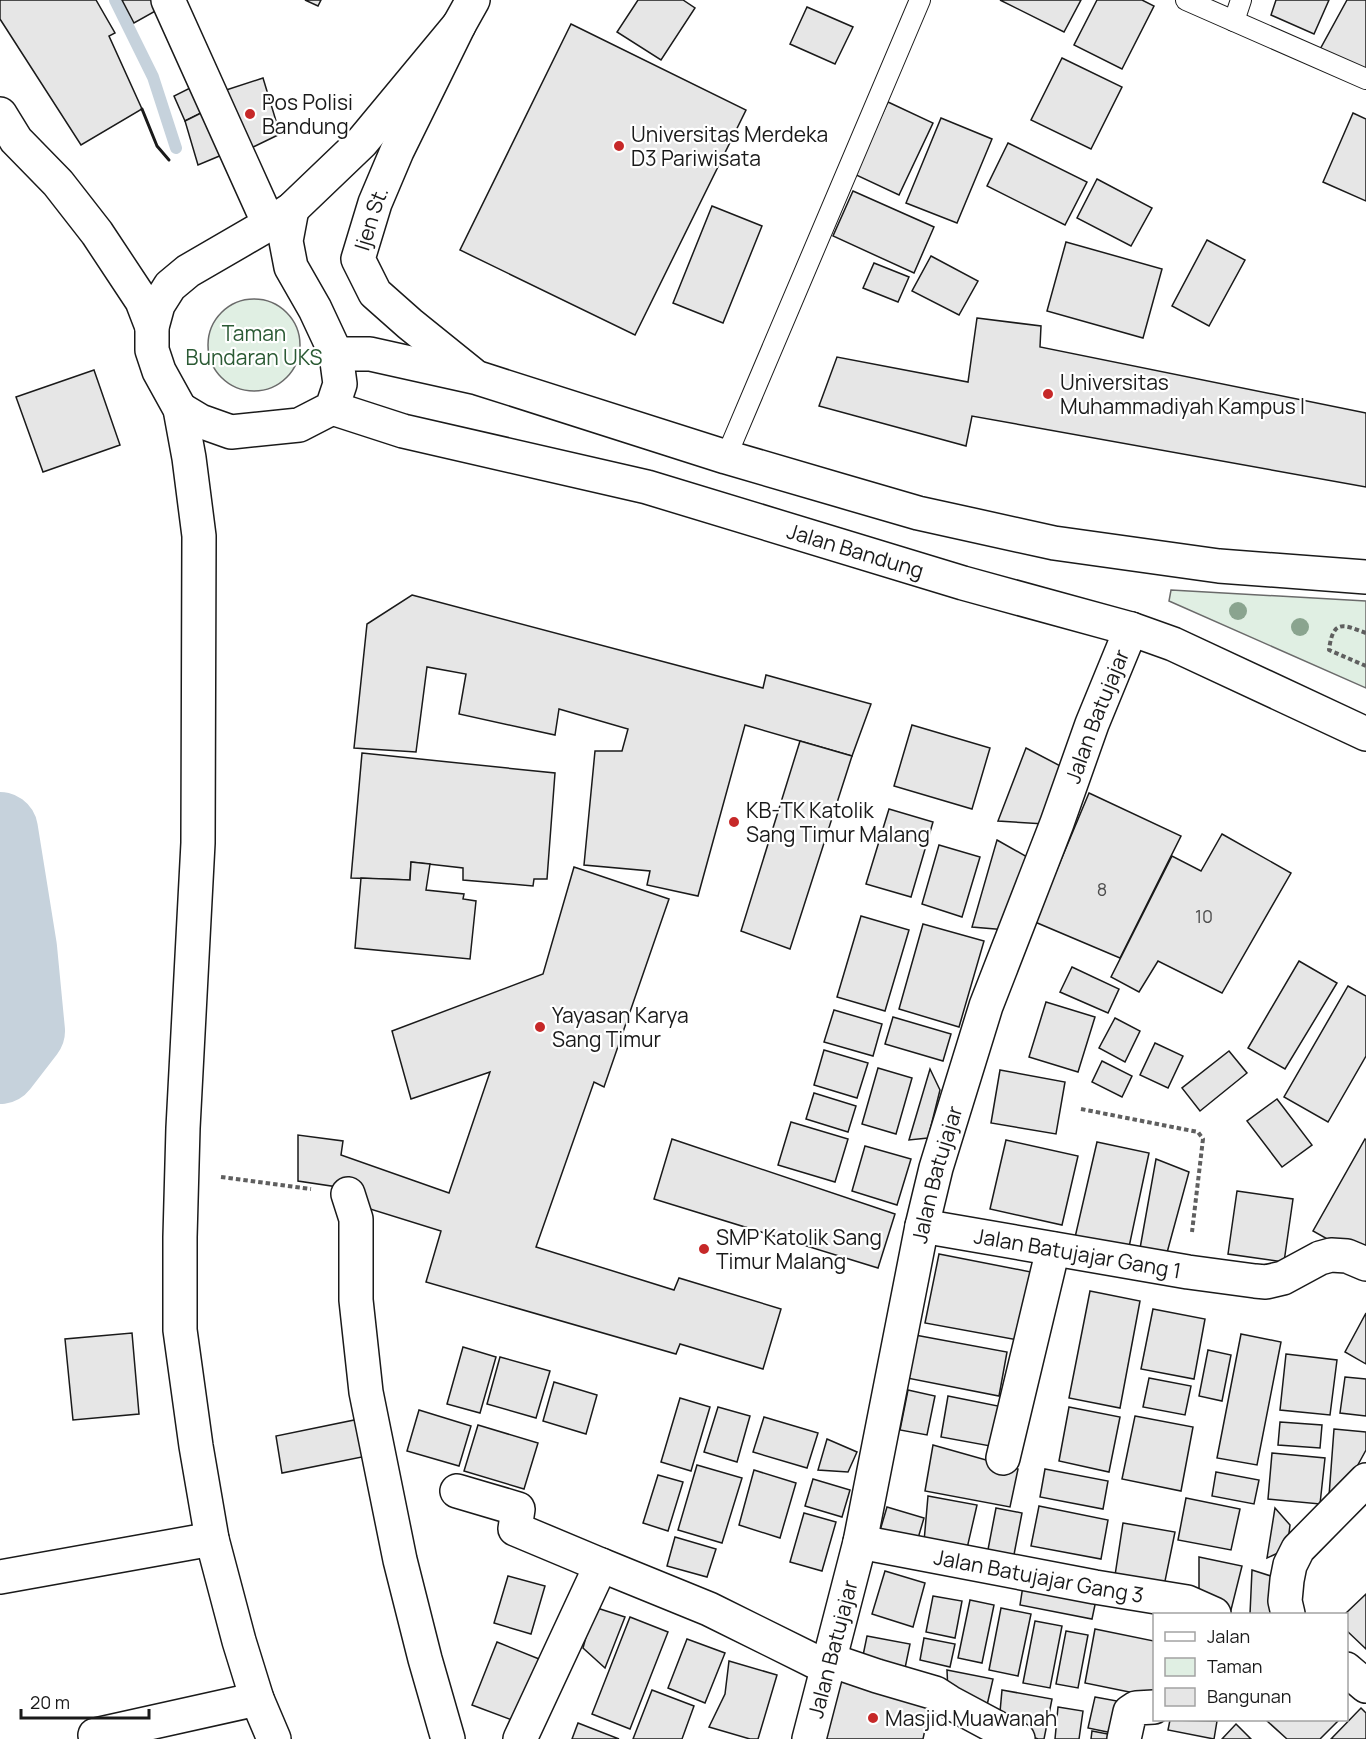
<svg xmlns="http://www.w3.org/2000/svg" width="1366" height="1739" font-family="Manrope,sans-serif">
<rect width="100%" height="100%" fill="#fff"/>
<g fill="#e0efe3" stroke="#6a6a6a" stroke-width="1.5">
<circle cx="254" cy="345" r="46"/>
<path d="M 1171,590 L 1366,601 L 1366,688 L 1169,601 Z"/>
</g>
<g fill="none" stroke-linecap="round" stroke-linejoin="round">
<path stroke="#c6d2dc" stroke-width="12" d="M 115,0 L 153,77 L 176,148"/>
<path stroke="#c6d2dc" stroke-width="76" d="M 0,830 L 19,948 L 27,1031 L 0,1066"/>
</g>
<g fill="#e6e6e6" stroke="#1a1a1a" stroke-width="1.5">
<path d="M 0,0 L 96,0 L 115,33 L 109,36 L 142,109 L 81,145 L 0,19 Z"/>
<path d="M 122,0 L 166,0 L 168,4 L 134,23 Z"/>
<path d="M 305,0 L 321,0 L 318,6 Z"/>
<path d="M 638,0 L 683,0 L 695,8 L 661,60 L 617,32 Z"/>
<path d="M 1000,0 L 1081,0 L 1064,32 Z"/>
<path d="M 1097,0 L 1142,0 L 1154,6 L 1122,69 L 1074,45 Z"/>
<path d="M 1276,0 L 1329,0 L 1314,34 L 1271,15 Z"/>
<path d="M 1347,0 L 1366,0 L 1366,76 L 1318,53 Z"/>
<path d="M 807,7 L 853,27 L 835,64 L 790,44 Z"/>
<path d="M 571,24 L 746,110 L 635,335 L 460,250 Z"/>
<path d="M 1062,58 L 1122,87 L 1091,149 L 1031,120 Z"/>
<path d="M 263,78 L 280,134 L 243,152 L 217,93 Z"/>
<path d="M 198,84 L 209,109 L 185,121 L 174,96 Z"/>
<path d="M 888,102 L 933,123 L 899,195 L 854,174 Z"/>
<path d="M 209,109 L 229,152 L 198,165 L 185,121 Z"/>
<path d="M 1353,113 L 1366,119 L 1366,201 L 1323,182 Z"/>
<path d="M 941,118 L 992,139 L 957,223 L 906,203 Z"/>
<path d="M 1008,143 L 1087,182 L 1065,225 L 987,186 Z"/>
<path d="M 1097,179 L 1152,208 L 1131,246 L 1077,218 Z"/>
<path d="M 853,191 L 934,227 L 914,273 L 833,236 Z"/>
<path d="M 712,206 L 762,226 L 723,323 L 673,303 Z"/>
<path d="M 1207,240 L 1245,260 L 1209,326 L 1172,306 Z"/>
<path d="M 1066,242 L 1162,269 L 1143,338 L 1047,311 Z"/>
<path d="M 931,256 L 978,281 L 959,315 L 912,291 Z"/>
<path d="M 874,263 L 909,277 L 898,302 L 863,288 Z"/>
<path d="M 977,318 L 1041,326 L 1040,347 L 1366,413 L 1366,487 L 972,416 L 966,446 L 819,406 L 837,357 L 968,382 Z"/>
<path d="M 94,370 L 120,445 L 43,472 L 16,397 Z"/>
<path d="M 412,595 L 763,688 L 766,675 L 871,704 L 852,756 L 745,725 L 698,896 L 647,885 L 650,871 L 584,865 L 595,751 L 622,751 L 628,729 L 559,709 L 555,735 L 459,714 L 466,674 L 427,667 L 416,752 L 354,748 L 367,624 Z"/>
<path d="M 912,725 L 990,748 L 972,809 L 894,786 Z"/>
<path d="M 800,741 L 852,756 L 790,949 L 741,931 Z"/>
<path d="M 1026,748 L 1068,770 L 1045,824 L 998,821 Z"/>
<path d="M 362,753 L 555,773 L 547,879 L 534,879 L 533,886 L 463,880 L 463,868 L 411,862 L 410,880 L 351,878 Z"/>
<path d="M 1089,793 L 1181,836 L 1120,958 L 1035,922 Z"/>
<path d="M 889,809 L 933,822 L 911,897 L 866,884 Z"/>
<path d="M 1222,834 L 1291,873 L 1222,993 L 1158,961 L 1139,992 L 1111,977 L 1172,856 L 1201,871 Z"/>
<path d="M 997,840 L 1029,858 L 1007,930 L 972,927 Z"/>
<path d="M 939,845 L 980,857 L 962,917 L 922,904 Z"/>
<path d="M 411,862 L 430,864 L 426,890 L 464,894 L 463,899 L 476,901 L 470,959 L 355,948 L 361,878 L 410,880 Z"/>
<path d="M 574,867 L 669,899 L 604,1087 L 594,1082 L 536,1247 L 674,1290 L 679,1278 L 781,1309 L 763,1369 L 680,1344 L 676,1354 L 426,1282 L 441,1231 L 354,1204 L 351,1189 L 298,1181 L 298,1135 L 343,1141 L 341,1155 L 449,1193 L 490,1072 L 411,1099 L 392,1031 L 543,974 Z"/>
<path d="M 861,916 L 909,930 L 885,1011 L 837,997 Z"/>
<path d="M 923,924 L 984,941 L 959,1027 L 899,1009 Z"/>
<path d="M 1299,961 L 1337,983 L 1285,1069 L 1248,1048 Z"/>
<path d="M 1072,967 L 1119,989 L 1108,1013 L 1060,992 Z"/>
<path d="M 1348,986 L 1366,996 L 1366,1056 L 1328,1122 L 1284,1097 Z"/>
<path d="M 1046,1002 L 1095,1017 L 1078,1072 L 1029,1057 Z"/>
<path d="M 834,1010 L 882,1024 L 873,1056 L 824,1042 Z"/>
<path d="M 893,1017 L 951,1034 L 943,1061 L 885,1044 Z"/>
<path d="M 1115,1018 L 1140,1031 L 1125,1062 L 1099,1048 Z"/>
<path d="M 1155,1043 L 1183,1056 L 1168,1088 L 1140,1075 Z"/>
<path d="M 824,1050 L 868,1063 L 857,1098 L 814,1085 Z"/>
<path d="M 1229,1051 L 1247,1073 L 1200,1111 L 1182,1088 Z"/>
<path d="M 1102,1061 L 1132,1076 L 1122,1097 L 1092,1082 Z"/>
<path d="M 878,1068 L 912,1078 L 896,1134 L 862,1124 Z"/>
<path d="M 930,1069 L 940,1090 L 928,1138 L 909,1140 Z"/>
<path d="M 1000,1070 L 1065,1082 L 1056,1134 L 991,1123 Z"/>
<path d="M 814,1093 L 856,1106 L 848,1132 L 806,1119 Z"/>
<path d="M 1277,1099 L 1312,1145 L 1282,1167 L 1247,1121 Z"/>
<path d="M 791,1122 L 848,1139 L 835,1182 L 778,1165 Z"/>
<path d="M 672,1139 L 895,1214 L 878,1268 L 654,1199 Z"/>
<path d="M 1365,1139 L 1366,1140 L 1366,1250 L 1361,1258 L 1313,1231 Z"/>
<path d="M 1006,1140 L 1078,1156 L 1062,1225 L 990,1209 Z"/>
<path d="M 1097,1142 L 1149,1153 L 1129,1247 L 1073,1246 Z"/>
<path d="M 865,1146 L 911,1159 L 897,1205 L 852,1191 Z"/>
<path d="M 1156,1159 L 1189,1172 L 1165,1260 L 1139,1254 Z"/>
<path d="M 1237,1191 L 1293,1199 L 1284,1262 L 1228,1254 Z"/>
<path d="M 939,1254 L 1031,1272 L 1018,1340 L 925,1323 Z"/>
<path d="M 1090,1291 L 1140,1301 L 1120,1408 L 1069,1398 Z"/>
<path d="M 1153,1309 L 1205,1319 L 1194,1379 L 1141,1369 Z"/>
<path d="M 1366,1313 L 1366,1364 L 1345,1352 Z"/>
<path d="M 132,1333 L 139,1414 L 73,1420 L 65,1339 Z"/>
<path d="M 1241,1334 L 1281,1342 L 1257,1465 L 1217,1458 Z"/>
<path d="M 915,1335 L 1007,1352 L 999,1396 L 907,1378 Z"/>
<path d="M 463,1347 L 496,1357 L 480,1413 L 447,1404 Z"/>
<path d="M 1208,1350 L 1231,1355 L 1222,1401 L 1199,1396 Z"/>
<path d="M 1286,1354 L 1337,1360 L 1330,1415 L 1280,1410 Z"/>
<path d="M 500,1357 L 550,1371 L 536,1418 L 487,1404 Z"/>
<path d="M 1345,1377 L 1366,1379 L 1366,1416 L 1340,1413 Z"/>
<path d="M 1149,1378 L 1191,1386 L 1185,1415 L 1143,1407 Z"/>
<path d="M 554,1382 L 597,1395 L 586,1434 L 543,1421 Z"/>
<path d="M 908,1390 L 935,1396 L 927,1435 L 900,1430 Z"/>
<path d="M 948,1396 L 1008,1408 L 1001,1448 L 941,1437 Z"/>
<path d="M 680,1398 L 710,1407 L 691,1471 L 661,1462 Z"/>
<path d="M 718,1407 L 750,1416 L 737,1462 L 704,1452 Z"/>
<path d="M 1069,1407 L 1120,1417 L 1109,1472 L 1059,1461 Z"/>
<path d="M 419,1410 L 471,1426 L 459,1466 L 407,1451 Z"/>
<path d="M 1135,1416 L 1193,1427 L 1181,1491 L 1122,1479 Z"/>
<path d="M 369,1417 L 377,1454 L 282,1473 L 276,1436 Z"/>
<path d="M 764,1417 L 818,1433 L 807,1468 L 753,1452 Z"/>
<path d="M 1280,1422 L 1322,1425 L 1320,1448 L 1278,1445 Z"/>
<path d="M 478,1425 L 538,1443 L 524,1489 L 464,1471 Z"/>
<path d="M 1334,1429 L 1366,1432 L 1366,1450 L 1349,1481 L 1329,1496 Z"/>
<path d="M 827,1439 L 857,1452 L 848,1472 L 818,1470 Z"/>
<path d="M 933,1445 L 1018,1469 L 1010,1507 L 925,1491 Z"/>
<path d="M 1272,1453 L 1325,1458 L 1320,1504 L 1268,1499 Z"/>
<path d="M 697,1465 L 742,1478 L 722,1543 L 678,1530 Z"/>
<path d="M 1045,1469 L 1108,1481 L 1103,1509 L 1040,1497 Z"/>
<path d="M 754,1470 L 796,1483 L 780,1538 L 739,1525 Z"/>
<path d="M 1216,1472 L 1259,1480 L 1254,1504 L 1212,1496 Z"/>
<path d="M 658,1475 L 683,1482 L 668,1531 L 643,1523 Z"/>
<path d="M 813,1479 L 850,1490 L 842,1517 L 805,1506 Z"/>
<path d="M 928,1496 L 977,1505 L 965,1557 L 923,1553 Z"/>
<path d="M 1186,1498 L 1240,1509 L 1231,1550 L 1178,1540 Z"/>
<path d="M 1039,1506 L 1108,1520 L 1101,1559 L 1031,1546 Z"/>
<path d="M 887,1507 L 924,1518 L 916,1545 L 879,1534 Z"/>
<path d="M 996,1508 L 1022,1513 L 1012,1565 L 986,1560 Z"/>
<path d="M 1275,1508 L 1290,1525 L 1287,1549 L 1267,1558 Z"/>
<path d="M 804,1513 L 836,1522 L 822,1571 L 790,1562 Z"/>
<path d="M 1123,1523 L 1175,1532 L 1163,1591 L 1114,1582 Z"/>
<path d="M 675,1537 L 716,1549 L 707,1577 L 667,1566 Z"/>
<path d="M 1199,1557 L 1242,1566 L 1231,1610 L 1199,1604 Z"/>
<path d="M 1252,1570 L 1274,1577 L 1285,1614 L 1250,1614 Z"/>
<path d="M 885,1571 L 925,1583 L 913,1627 L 872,1614 Z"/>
<path d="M 508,1576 L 545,1586 L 531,1634 L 494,1623 Z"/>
<path d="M 1023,1586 L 1096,1600 L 1092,1619 L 1020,1605 Z"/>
<path d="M 1366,1594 L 1366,1649 L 1346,1630 L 1346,1614 L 1345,1614 Z"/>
<path d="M 933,1596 L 962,1601 L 955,1638 L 926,1632 Z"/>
<path d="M 970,1600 L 994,1605 L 982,1663 L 958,1658 Z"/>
<path d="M 594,1607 L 625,1617 L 605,1668 L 583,1648 Z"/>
<path d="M 1001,1608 L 1031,1614 L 1018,1676 L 989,1670 Z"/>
<path d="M 630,1617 L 668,1632 L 630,1729 L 592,1714 Z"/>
<path d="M 1035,1621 L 1062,1626 L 1050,1688 L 1023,1683 Z"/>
<path d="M 1095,1629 L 1154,1641 L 1154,1697 L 1085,1683 Z"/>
<path d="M 1066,1631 L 1088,1635 L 1078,1688 L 1056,1684 Z"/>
<path d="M 867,1636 L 910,1644 L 903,1678 L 860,1670 Z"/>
<path d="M 924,1638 L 955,1644 L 950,1667 L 920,1660 Z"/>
<path d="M 687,1639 L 725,1653 L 705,1703 L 668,1688 Z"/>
<path d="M 497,1642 L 544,1661 L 520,1723 L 472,1705 Z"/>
<path d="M 729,1661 L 777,1675 L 758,1739 L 750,1739 L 709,1727 L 725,1694 Z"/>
<path d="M 832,1667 L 932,1697 L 923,1739 L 814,1739 Z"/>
<path d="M 947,1670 L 993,1679 L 985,1714 L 948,1693 Z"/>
<path d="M 652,1690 L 694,1706 L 682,1739 L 633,1739 Z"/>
<path d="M 1002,1690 L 1052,1699 L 1044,1739 L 1038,1739 L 999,1723 Z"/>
<path d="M 1095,1697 L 1128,1703 L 1122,1735 L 1088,1728 Z"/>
<path d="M 1058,1707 L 1083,1711 L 1079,1739 L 1055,1739 Z"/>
<path d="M 1361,1708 L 1366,1713 L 1366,1739 L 1331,1739 Z"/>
<path d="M 1170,1720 L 1217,1721 L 1214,1739 L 1168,1730 Z"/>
<path d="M 1266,1720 L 1339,1720 L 1320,1739 L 1287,1739 Z"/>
<path d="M 578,1723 L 619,1739 L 572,1739 Z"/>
<path d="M 1236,1724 L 1251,1739 L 1222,1739 Z"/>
<path d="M 1092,1731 L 1113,1735 L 1112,1739 L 1091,1739 Z"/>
</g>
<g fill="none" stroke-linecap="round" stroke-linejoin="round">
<defs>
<g id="lane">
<path d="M 1186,0 L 1366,79"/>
<path d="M 1234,21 L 1241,0"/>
<path d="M 726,457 L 920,0"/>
</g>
<g id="street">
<path d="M 168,0 L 269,224"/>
<path d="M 348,1194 L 356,1219 L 356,1300 L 366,1392 L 400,1560 L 425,1659 L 448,1739"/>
<path id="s1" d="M 922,1226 L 1188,1272 L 1255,1281 L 1266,1282 L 1283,1278 L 1320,1258 L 1331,1255 L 1347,1256 L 1366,1264"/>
<path d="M 1003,1458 L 1053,1249"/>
<path d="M 457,1491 L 518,1509 L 515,1529 L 601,1565"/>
<path id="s2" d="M 860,1542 L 1095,1587 L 1187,1602 L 1214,1614"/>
<path d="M 0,1577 L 212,1539"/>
<path d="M 1288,1614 L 1285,1601 L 1287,1580 L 1290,1565 L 1298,1549 L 1366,1480"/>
<path d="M 830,1660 L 877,1676 L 935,1693 L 949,1702 L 1018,1739"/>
<path d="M 1346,1669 L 1366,1686"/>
<path d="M 95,1735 L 257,1699"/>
<path d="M 520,1739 L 601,1565 L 709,1609 L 828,1668"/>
<path id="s3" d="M 809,1739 L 860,1542 L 922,1226 L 936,1168 L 986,1006 L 1057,823 L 1092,724 L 1131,629"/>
<path d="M 1124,1739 L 1130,1712 L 1136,1708 L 1154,1707"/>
</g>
<g id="primary">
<path d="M 0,114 L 16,140 L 58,183 L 97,233 L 142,301 L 152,327"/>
<path d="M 336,354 L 370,354 L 478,378 L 726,457 L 839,490 L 918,513 L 1054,543 L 1219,566 L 1366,577"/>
<path id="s4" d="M 472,374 L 410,324 L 375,293 L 358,259 L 375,203 L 397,151 L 459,25 L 473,0"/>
<path id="s5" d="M 332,408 L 403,431 L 647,487 L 963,583 L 1131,629 L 1173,644 L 1366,734"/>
<path d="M 180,409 L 200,421 L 231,432 L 299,425 L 332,408 L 340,384 L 336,354 L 315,309 L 291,267 L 286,241 L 292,209"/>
<path d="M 274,1739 L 257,1699 L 239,1641 L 212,1539 L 196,1446 L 180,1330 L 180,1237 L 183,1128 L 198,843 L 199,536 L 189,458 L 180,409 L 159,371 L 152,350 L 152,327 L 158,305 L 170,286 L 188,271 L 269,224 L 292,209 L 362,142 L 459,25"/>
</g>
</defs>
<use href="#lane" stroke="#1a1a1a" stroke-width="22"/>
<use href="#street" stroke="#1a1a1a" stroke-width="36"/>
<use href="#primary" stroke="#1a1a1a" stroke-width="36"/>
<g stroke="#5f5f5f" stroke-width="4" stroke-dasharray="4.5 3" stroke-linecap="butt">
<path d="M 1366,633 C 1344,625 1333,618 1329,650 L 1366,666"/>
<path d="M 1081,1109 L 1198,1132 L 1203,1139 L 1192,1232"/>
<path d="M 221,1177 L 311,1189"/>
</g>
<use href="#lane" stroke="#fff" stroke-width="20"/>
<use href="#street" stroke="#fff" stroke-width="33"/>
<use href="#primary" stroke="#fff" stroke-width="33"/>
<path stroke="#1a1a1a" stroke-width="3" d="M 142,109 L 157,146 L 169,160"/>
</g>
<g fill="#8aa48f">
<circle cx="1238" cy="611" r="9"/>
<circle cx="1300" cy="627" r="9"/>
</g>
<g fill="#c62828" stroke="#fff" stroke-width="2">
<circle cx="250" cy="114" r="6"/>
<circle cx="619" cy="146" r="6"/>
<circle cx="1048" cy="394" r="6"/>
<circle cx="734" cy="822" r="6"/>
<circle cx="540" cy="1027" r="6"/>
<circle cx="704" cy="1249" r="6"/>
<circle cx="873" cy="1718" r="6"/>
</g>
<g text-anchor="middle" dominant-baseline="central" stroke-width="4.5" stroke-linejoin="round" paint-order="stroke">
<g font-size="18" fill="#4d4d4d">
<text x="1102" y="889">8</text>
<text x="1204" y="916">10</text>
</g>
<g font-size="21" fill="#1a1a1a" stroke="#fff" text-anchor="start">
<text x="262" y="102">Pos Polisi<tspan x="262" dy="24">Bandung</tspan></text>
<text x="631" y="134">Universitas Merdeka<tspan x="631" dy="24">D3 Pariwisata</tspan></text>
<text x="1060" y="382">Universitas<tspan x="1060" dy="24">Muhammadiyah Kampus I</tspan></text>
<text x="746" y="810">KB-TK Katolik<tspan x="746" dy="24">Sang Timur Malang</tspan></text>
<text x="552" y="1015">Yayasan Karya<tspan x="552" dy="24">Sang Timur</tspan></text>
<text x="716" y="1237">SMP Katolik Sang<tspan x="716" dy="24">Timur Malang</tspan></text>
<text x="885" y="1718">Masjid Muawanah</text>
</g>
<g font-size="21" fill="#1a1a1a" stroke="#fff">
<text stroke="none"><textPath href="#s4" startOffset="207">Ijen St.</textPath></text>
<text stroke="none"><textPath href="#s5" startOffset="543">Jalan Bandung</textPath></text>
<text stroke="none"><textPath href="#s3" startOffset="1065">Jalan Batujajar</textPath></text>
<text stroke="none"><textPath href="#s3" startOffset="579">Jalan Batujajar</textPath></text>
<text stroke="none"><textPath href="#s1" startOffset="158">Jalan Batujajar Gang 1</textPath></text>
<text stroke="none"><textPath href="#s2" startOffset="182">Jalan Batujajar Gang 3</textPath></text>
<text stroke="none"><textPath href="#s3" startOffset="93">Jalan Batujajar</textPath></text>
</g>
<g font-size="21" fill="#2b5a34" stroke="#fff">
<text x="254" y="333">Taman<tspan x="254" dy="24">Bundaran UKS</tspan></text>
</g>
</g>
<rect x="1153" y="1613" width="195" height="108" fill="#ffffff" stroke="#a3a3a3" stroke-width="1.5"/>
<rect x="1165" y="1632" width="30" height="9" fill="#ffffff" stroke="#a3a3a3" stroke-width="1.5"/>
<text x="1207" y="1643" font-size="18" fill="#1a1a1a">Jalan</text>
<rect x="1165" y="1658" width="30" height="18" fill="#e0efe3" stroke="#a3a3a3" stroke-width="1.5"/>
<text x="1207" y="1673" font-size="18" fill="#1a1a1a">Taman</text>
<rect x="1165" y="1688" width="30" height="18" fill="#e6e6e6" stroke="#a3a3a3" stroke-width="1.5"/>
<text x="1207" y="1703" font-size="18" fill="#1a1a1a">Bangunan</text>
<path d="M21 1709v9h128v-9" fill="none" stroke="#1a1a1a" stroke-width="3"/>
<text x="30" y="1709" font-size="18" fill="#1a1a1a" stroke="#ffffff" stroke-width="4.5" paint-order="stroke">20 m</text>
</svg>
